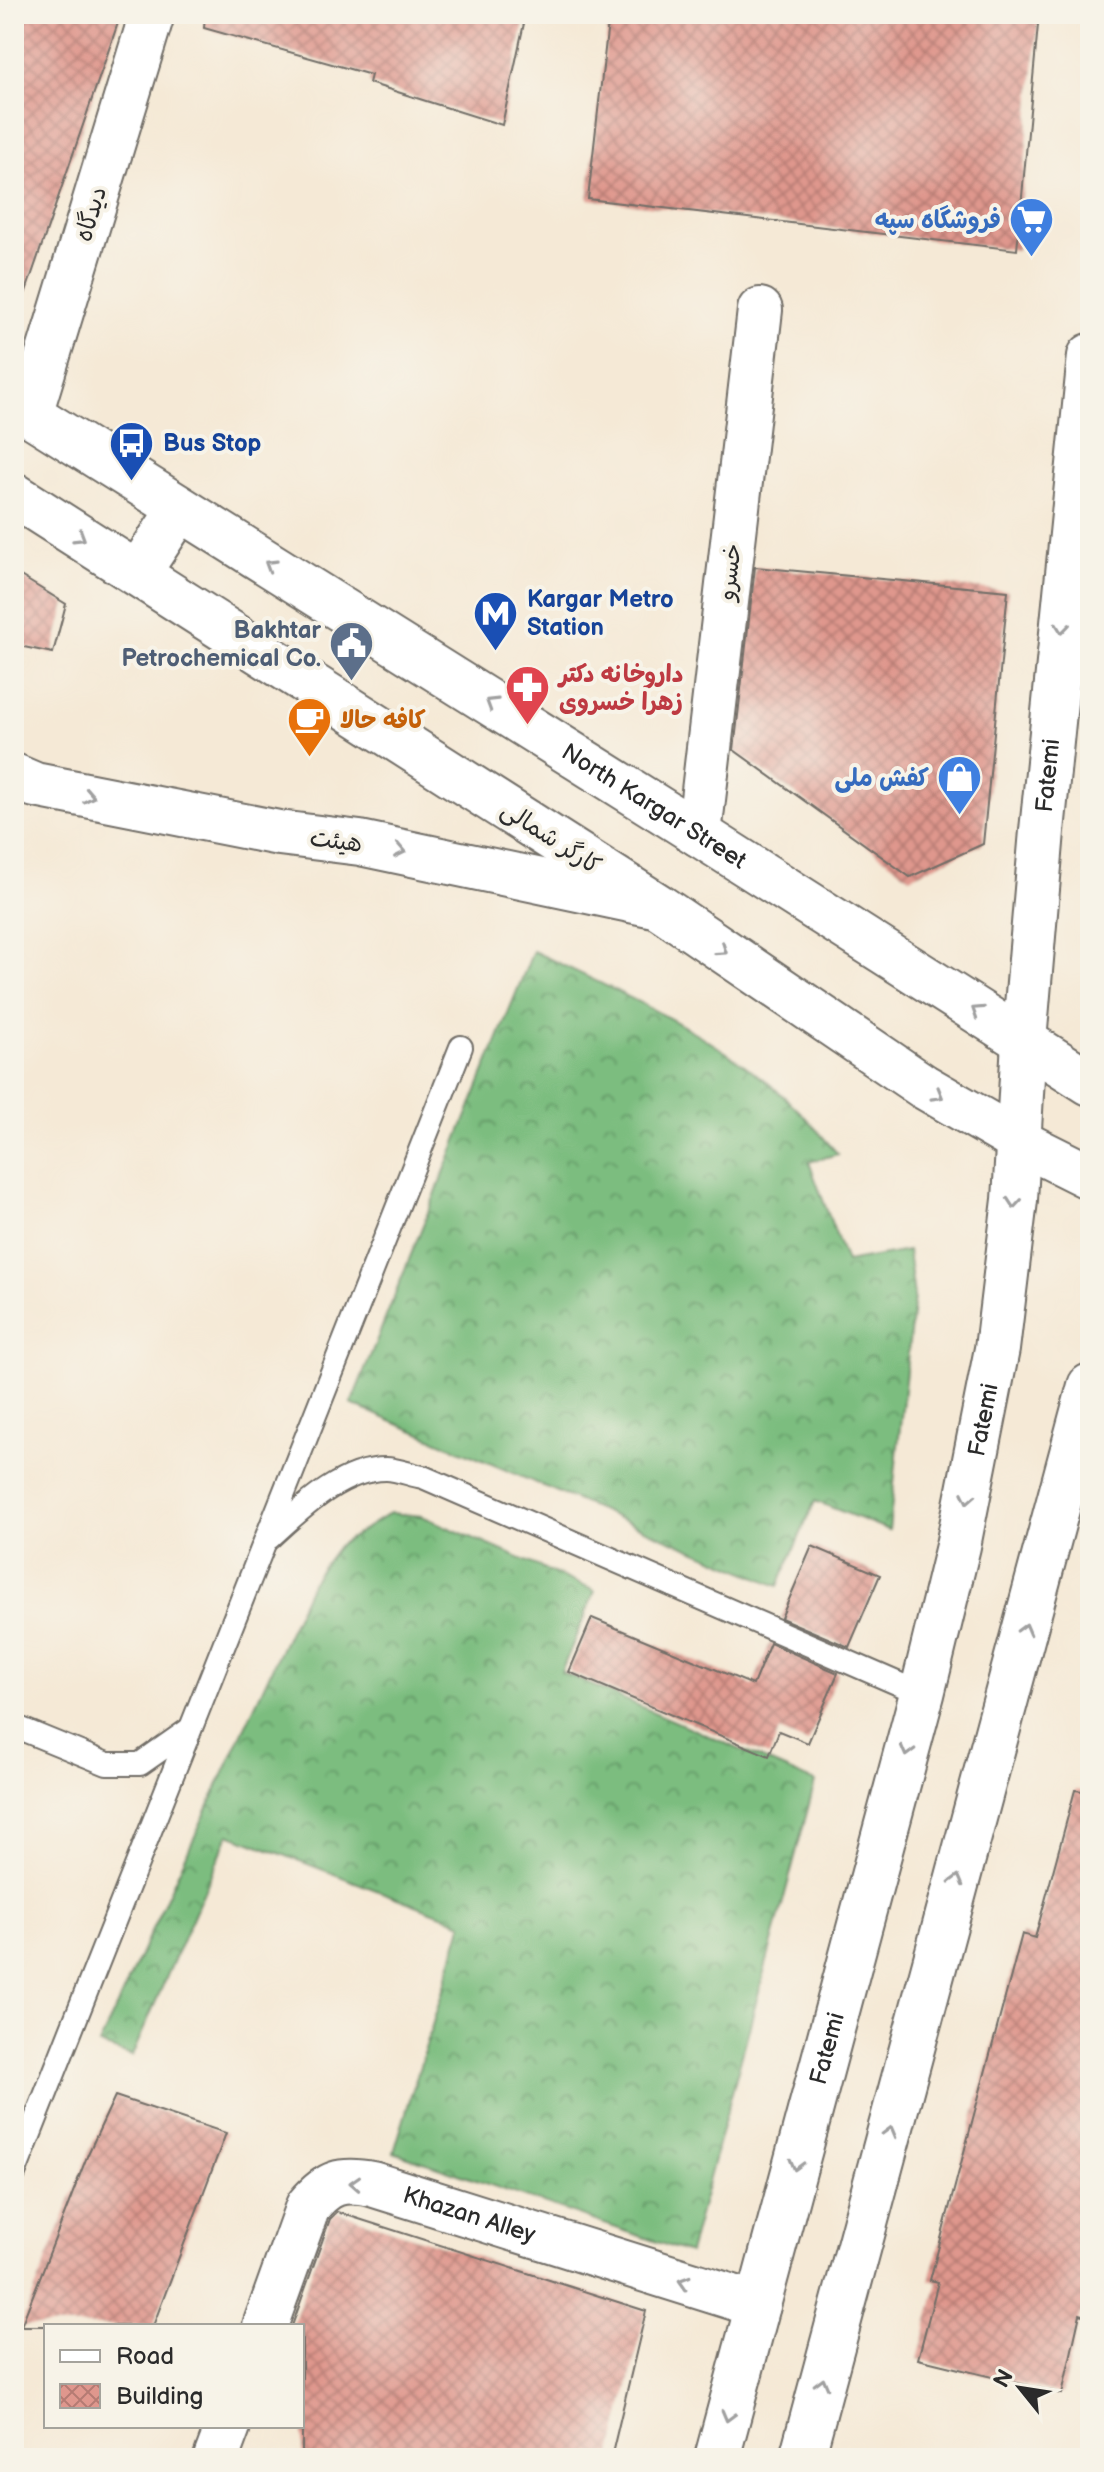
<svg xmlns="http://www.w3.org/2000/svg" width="1104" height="2472" font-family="'Balsamiq Sans','Playpen Sans Arabic',sans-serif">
<defs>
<pattern id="forest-crowns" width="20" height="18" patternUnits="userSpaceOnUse" patternTransform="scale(2)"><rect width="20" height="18" fill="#7bbd7f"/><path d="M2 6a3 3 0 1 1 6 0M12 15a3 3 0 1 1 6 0" fill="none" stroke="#659a68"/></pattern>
<pattern id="building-cross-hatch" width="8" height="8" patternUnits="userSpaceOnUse" patternTransform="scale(2)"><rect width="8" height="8" fill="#df978d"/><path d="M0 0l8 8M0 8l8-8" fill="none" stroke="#b57b73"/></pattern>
</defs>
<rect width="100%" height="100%" fill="#f7f3e8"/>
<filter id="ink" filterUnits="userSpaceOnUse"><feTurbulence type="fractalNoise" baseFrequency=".0125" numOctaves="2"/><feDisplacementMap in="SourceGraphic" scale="16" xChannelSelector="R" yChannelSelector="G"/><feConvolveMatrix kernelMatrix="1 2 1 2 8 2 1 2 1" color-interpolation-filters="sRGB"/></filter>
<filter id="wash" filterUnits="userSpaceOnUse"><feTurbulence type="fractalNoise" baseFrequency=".006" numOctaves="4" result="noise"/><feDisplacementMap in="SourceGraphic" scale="32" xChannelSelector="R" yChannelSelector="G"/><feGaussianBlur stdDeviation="1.8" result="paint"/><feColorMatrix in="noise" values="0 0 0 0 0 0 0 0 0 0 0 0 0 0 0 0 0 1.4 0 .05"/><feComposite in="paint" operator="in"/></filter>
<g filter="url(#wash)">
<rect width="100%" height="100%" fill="#f5e9d6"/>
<g fill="url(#forest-crowns)" stroke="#537455" stroke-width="2">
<path d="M 533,951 C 621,993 725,1038 796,1108 C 811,1122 824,1139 838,1154 L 809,1162 L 846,1262 L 908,1251 L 914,1296 L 889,1530 L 815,1501 L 778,1586 L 351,1404 Z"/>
<path d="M 390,1513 L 422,1516 L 595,1591 L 561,1672 L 815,1782 L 689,2253 L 394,2152 L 463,1923 L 229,1834 L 132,2056 L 99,2045 L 312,1581 L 338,1546 Z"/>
</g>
<g id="blocks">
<g fill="url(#building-cross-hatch)">
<path d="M 14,14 L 121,14 L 21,306 L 14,305 Z"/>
<path d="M 205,14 L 526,14 L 502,125 L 369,83 L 371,75 L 204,28 Z"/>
<path d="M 609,14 L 1039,14 L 1017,250 L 588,199 Z"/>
<path d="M 755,567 L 1008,591 L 983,844 L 910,877 L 734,750 Z"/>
<path d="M 14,572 L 66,604 L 53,653 L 14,645 Z"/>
<path d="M 812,1546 L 880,1575 L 849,1647 L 781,1618 Z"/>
<path d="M 592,1618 L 753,1685 L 770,1643 L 838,1673 L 808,1743 L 779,1731 L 769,1756 L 569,1672 Z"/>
<path d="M 1075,1790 L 1090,1792 L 1090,2317 L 1080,2314 L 1062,2394 L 918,2359 L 938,2282 L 930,2280 L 1022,1934 L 1035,1938 Z"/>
<path d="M 115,2096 L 226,2133 L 153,2326 L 21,2326 L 88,2154 Z"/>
<path d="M 337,2212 L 646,2311 L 611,2458 L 302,2458 L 302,2326 L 292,2326 L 330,2219 Z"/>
</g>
</g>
</g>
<g filter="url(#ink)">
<use href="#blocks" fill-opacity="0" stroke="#726e67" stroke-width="2"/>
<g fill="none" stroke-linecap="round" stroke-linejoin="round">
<defs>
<g id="lane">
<path d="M 269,1538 C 300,1510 340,1469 386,1469 C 397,1469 411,1475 423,1477 L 922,1694"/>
<path d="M 14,1726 L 107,1764 L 140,1764 L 190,1729"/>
<path d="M 14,2174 L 461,1047"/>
</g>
<g id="street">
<path d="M 30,414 L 152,14"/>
<path d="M 699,834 L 760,310"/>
<path id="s1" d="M 265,2326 L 308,2206 C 328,2182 341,2178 372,2184 L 758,2305"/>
<path d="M 216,2458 L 228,2426"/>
</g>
<path id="secondary" d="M 14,776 L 35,785 L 279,833 L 360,843 L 654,905"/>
<g id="primary">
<path id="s2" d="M 14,404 L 699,834 L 1090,1083"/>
<path d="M 14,495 L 658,906 L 923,1086 L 1018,1141 L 1090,1177"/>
<path d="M 138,573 L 180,509"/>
<path id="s3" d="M 717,2458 L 922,1694 L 958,1546 L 997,1349 L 1015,1200 L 1024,1041 L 1042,831 L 1090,356"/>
<path d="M 802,2458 L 1090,1386"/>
</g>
</defs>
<use href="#lane" stroke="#726e67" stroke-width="26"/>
<use href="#street" stroke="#726e67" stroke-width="48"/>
<use href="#secondary" stroke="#726e67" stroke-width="48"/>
<use href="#primary" stroke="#726e67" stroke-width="48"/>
<use href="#lane" stroke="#fff" stroke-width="22"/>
<use href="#street" stroke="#fff" stroke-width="44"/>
<use href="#secondary" stroke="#fff" stroke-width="44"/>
<use href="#primary" stroke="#fff" stroke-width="44"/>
</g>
<defs><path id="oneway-chevron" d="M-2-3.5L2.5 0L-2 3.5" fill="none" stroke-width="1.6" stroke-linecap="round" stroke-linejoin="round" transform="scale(2)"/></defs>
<g stroke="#a0a0a0">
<use href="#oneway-chevron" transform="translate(80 537) rotate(32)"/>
<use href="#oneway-chevron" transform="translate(270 565) rotate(-148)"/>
<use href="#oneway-chevron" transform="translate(1062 628) rotate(96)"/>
<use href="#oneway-chevron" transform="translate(491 703) rotate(-148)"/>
<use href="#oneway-chevron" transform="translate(89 796) rotate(11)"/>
<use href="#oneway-chevron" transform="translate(400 851) rotate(12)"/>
<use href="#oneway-chevron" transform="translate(722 950) rotate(34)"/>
<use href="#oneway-chevron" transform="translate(977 1011) rotate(-147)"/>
<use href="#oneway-chevron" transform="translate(938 1095) rotate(30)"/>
<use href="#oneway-chevron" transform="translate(1014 1203) rotate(95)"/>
<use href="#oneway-chevron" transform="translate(968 1498) rotate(101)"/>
<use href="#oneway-chevron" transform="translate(1025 1629) rotate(-75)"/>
<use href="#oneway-chevron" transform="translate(907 1751) rotate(105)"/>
<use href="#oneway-chevron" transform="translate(957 1880) rotate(-75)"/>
<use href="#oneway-chevron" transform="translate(890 2132) rotate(-75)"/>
<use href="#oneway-chevron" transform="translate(796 2165) rotate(105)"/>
<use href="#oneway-chevron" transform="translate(355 2183) rotate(-177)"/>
<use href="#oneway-chevron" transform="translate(684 2282) rotate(-163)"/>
<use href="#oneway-chevron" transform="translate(822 2383) rotate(-75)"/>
<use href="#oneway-chevron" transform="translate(728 2416) rotate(105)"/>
</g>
</g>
<defs>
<symbol id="supermarket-pin" viewBox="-11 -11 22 30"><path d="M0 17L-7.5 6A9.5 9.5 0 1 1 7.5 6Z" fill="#3f7fe0" stroke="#f7f3e8"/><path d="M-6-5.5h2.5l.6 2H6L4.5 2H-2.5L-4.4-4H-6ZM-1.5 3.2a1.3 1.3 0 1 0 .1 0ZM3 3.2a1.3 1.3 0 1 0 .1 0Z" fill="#fff"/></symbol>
<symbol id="bus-pin" viewBox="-11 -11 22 30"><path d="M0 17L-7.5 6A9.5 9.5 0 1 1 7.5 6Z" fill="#1a4fb4" stroke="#f7f3e8"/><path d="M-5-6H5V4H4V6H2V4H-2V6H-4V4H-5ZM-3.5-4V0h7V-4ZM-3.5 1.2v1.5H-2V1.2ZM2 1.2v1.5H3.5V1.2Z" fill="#fff"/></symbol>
<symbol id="metro-pin" viewBox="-11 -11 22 30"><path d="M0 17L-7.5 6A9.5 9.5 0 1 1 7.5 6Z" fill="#1a4fb4" stroke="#f7f3e8"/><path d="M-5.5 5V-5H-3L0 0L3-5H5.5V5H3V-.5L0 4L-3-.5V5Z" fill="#fff"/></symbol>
<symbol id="civic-pin" viewBox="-11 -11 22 30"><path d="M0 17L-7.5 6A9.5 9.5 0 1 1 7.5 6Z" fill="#5c6f8a" stroke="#f7f3e8"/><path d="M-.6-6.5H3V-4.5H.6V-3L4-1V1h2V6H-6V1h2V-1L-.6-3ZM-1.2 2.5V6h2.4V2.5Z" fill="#fff"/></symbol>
<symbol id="pharmacy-pin" viewBox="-11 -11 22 30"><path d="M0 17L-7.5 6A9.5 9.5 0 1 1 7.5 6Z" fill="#e0444e" stroke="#f7f3e8"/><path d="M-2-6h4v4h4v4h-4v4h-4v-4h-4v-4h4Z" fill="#fff"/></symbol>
<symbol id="cafe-pin" viewBox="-11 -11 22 30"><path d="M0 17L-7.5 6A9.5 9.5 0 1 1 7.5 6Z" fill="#e8710a" stroke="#f7f3e8"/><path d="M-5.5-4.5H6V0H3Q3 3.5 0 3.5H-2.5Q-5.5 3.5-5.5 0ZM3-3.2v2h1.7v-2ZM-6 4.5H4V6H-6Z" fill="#fff"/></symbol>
<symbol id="shop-pin" viewBox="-11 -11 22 30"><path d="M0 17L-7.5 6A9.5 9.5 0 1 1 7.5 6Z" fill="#3f7fe0" stroke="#f7f3e8"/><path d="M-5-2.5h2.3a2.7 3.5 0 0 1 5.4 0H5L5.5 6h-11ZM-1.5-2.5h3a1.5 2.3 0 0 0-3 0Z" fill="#fff"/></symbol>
</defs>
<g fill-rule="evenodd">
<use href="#supermarket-pin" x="1006" y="194" width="51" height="69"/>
<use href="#bus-pin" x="106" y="418" width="51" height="69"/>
<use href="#metro-pin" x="470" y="588" width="51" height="69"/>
<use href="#civic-pin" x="326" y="618" width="51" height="69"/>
<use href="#pharmacy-pin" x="502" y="662" width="51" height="69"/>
<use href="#cafe-pin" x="284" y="694" width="51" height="69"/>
<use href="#shop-pin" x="934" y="752" width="51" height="69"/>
</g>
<g text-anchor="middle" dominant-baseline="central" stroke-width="8" stroke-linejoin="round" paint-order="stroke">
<g font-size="24" fill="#2b2b2b" stroke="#f7f3e8">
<text transform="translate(91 214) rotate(-73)">دیدگاه</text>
<text transform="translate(730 572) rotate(-83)">خسرو</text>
<text stroke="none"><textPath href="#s3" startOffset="1720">Fatemi</textPath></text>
<text stroke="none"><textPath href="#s2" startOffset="756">North Kargar Street</textPath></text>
<text transform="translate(551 838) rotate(33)">کارگر شمالی</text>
<text transform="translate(336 841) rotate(7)">هیئت</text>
<text stroke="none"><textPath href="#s3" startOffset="1072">Fatemi</textPath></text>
<text stroke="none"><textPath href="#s3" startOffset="424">Fatemi</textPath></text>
<text stroke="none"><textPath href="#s1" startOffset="302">Khazan Alley</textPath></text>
</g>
<g font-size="24" font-weight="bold" fill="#366cbe" stroke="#f7f3e8" text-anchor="end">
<text x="1001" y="220">فروشگاه سپه</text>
<text x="929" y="778">کفش ملی</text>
</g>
<g font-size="24" font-weight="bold" fill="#164399" stroke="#f7f3e8" text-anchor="start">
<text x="163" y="443">Bus Stop</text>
<text x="527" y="599">Kargar Metro<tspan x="527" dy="28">Station</tspan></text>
</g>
<g font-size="24" font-weight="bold" fill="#4e5e75" stroke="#f7f3e8" text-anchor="end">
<text x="321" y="630">Bakhtar<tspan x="321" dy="28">Petrochemical Co.</tspan></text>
</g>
<g font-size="24" font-weight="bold" fill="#be3a42" stroke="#f7f3e8" text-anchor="start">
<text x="559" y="674">داروخانه دکتر<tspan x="559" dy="28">زهرا خسروی</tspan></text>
</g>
<g font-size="24" font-weight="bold" fill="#c56008" stroke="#f7f3e8" text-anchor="start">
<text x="340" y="720">کافه حالا</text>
</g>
</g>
<rect width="1104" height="2472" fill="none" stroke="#f7f3e8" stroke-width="48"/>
<rect x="44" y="2324" width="260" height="104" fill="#f7f3e8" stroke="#a5a39c" stroke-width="2"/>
<rect x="60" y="2350" width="40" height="12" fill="#ffffff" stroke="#a5a39c" stroke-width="2"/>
<text x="116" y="2364" font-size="24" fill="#2b2b2b">Road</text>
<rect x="60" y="2384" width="40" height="24" fill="url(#building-cross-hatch)" stroke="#a5a39c" stroke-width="2"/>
<text x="116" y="2404" font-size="24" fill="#2b2b2b">Building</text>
<g transform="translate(1020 2388) rotate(300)" stroke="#f7f3e8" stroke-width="6" paint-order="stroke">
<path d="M0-6L14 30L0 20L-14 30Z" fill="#2b2b2b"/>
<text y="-12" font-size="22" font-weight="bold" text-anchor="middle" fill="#2b2b2b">N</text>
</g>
</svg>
